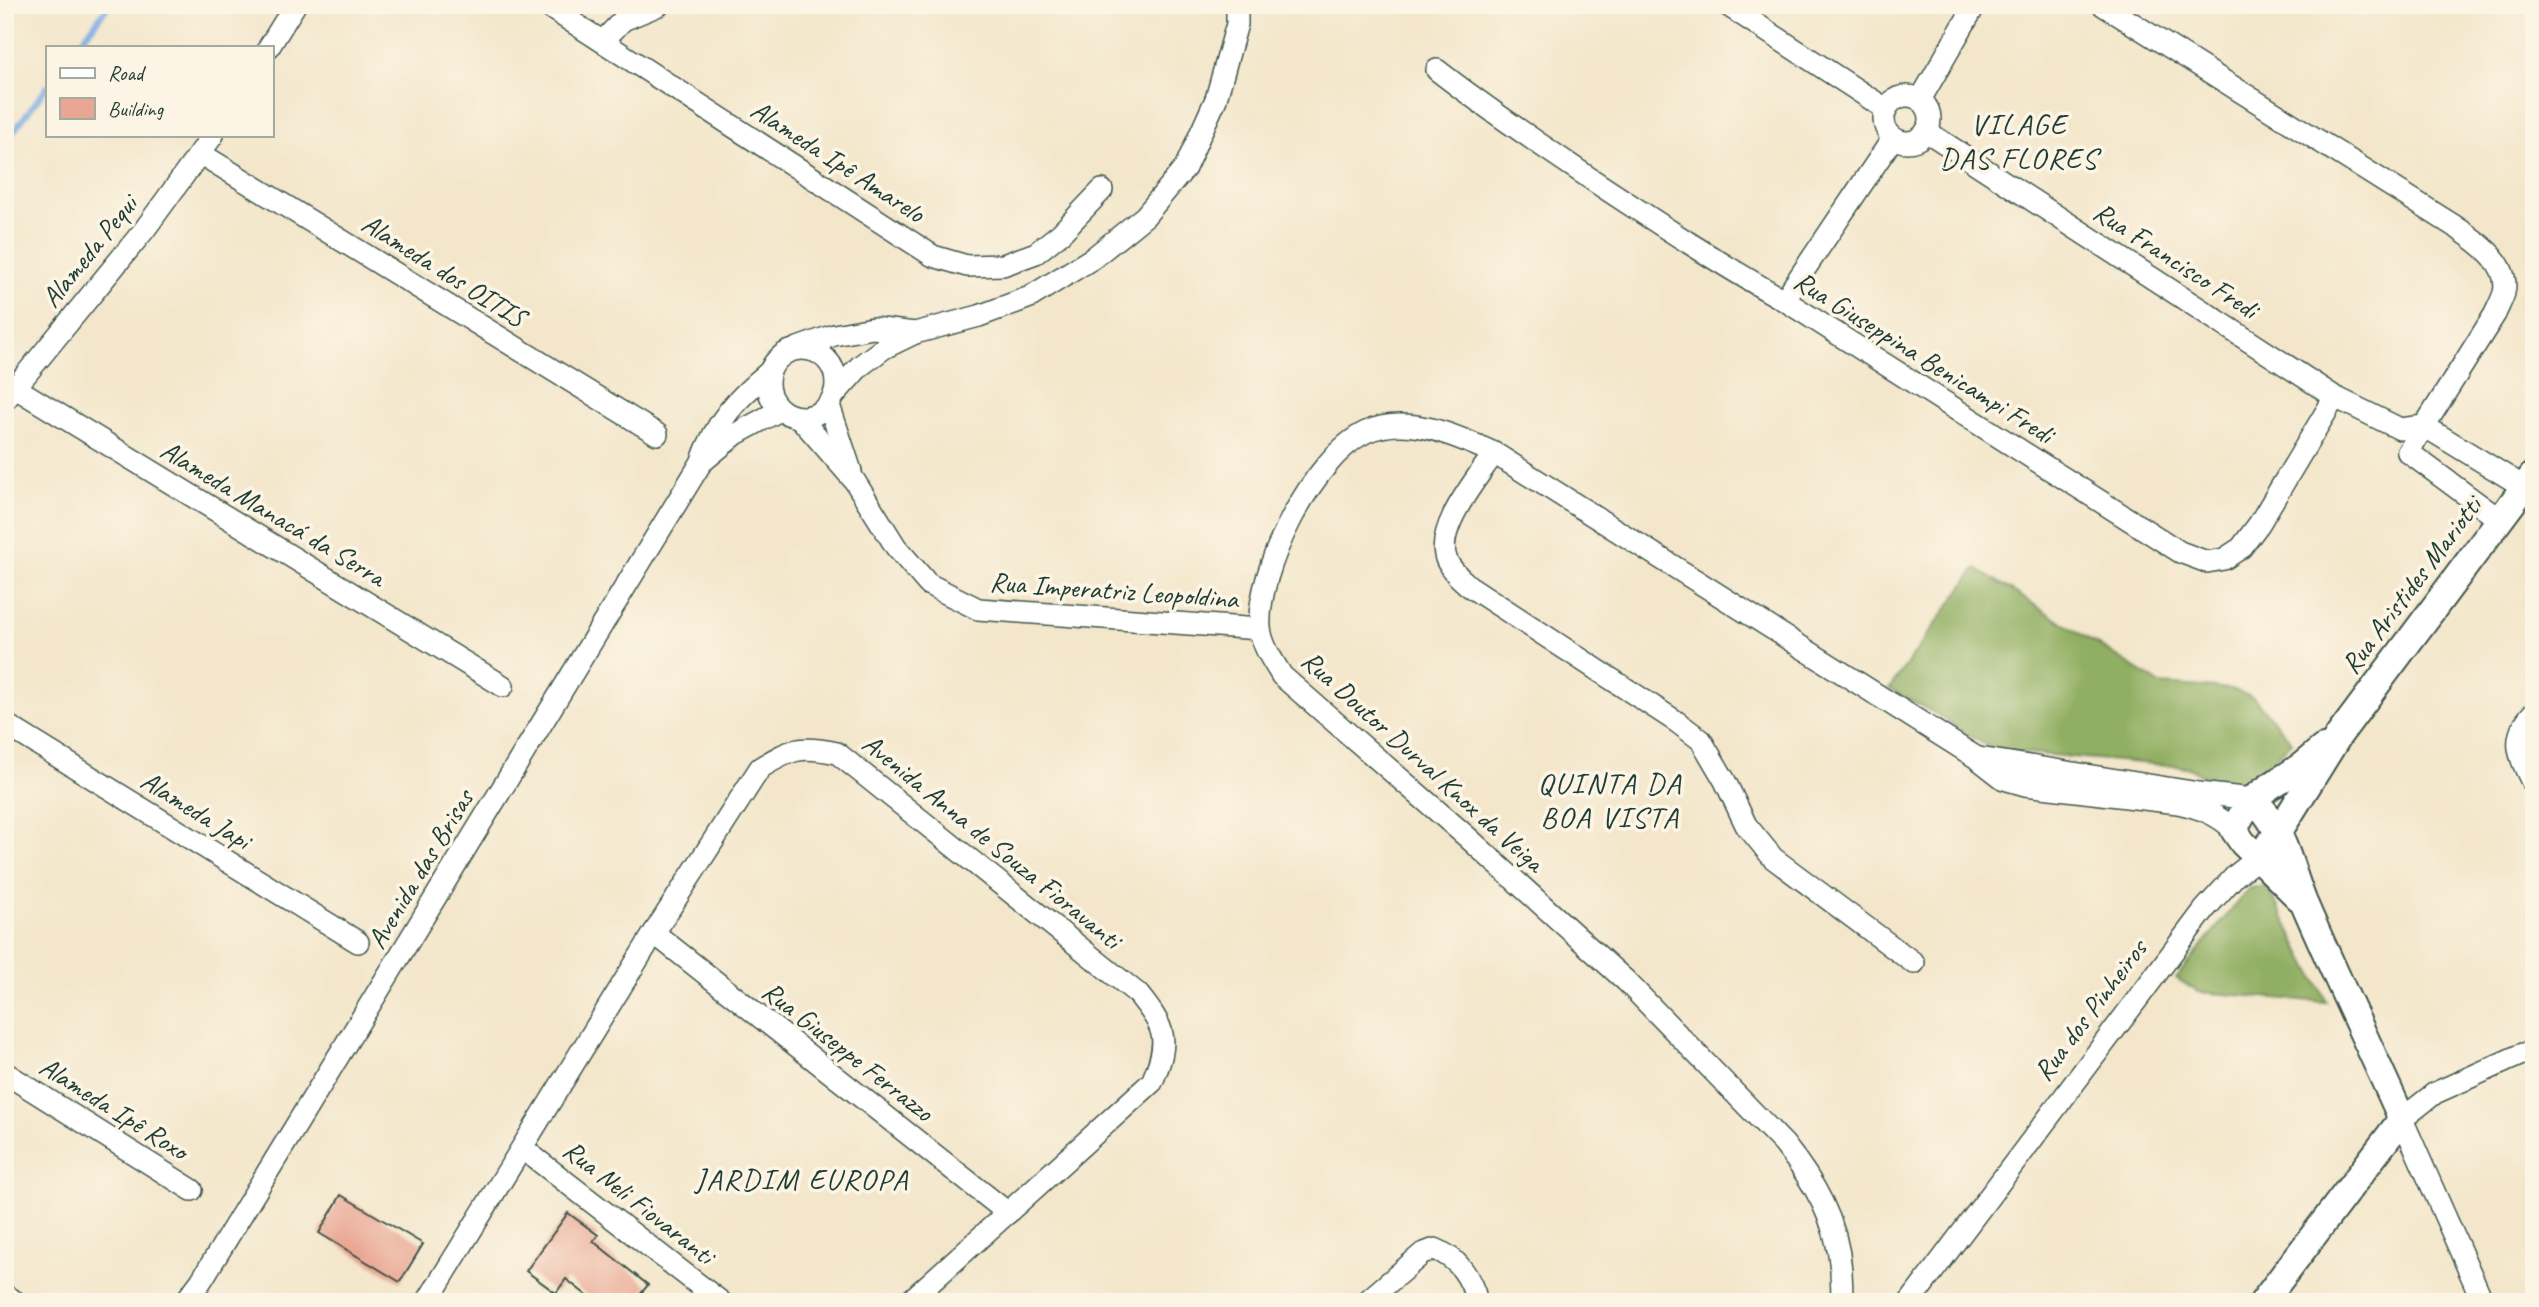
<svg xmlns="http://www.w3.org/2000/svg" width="2539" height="1307" font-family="Caveat,sans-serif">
<rect width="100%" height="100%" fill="#fcf5e5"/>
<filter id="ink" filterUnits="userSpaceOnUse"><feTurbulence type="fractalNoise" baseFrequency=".0143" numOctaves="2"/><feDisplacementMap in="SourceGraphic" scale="14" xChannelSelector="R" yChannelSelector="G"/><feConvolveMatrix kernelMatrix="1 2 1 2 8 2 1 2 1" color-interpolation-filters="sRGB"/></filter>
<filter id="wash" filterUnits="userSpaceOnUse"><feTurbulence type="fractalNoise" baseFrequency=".00686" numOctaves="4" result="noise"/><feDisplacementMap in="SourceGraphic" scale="28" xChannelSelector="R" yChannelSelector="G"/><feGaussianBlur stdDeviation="1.57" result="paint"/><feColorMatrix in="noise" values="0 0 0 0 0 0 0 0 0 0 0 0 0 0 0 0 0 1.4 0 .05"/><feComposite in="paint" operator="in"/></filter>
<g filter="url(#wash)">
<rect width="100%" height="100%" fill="#f3e6ca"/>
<g fill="#90af62" stroke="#58764b" stroke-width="2">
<path d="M 1976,568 L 2160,684 L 2232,689 L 2254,698 L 2292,742 L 2250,782 L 2224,786 L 2187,767 L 1993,750 L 1938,715 L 1889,689 Z"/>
<path d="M 2267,886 L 2327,1002 L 2198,992 L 2176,978 L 2249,888 Z"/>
</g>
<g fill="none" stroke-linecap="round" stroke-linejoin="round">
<g stroke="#77a8e2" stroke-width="6">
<path d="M 77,47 L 109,5"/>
<path d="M 5,143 L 47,87"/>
</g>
</g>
<g id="blocks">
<g fill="#e9a693">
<path d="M 341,1195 L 423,1244 L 400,1282 L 319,1233 Z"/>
<path d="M 568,1213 L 598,1235 L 593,1241 L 648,1285 L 634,1302 L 595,1302 L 566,1279 L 556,1293 L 526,1271 Z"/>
</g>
</g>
</g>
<g filter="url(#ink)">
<use href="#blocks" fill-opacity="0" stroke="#3f564a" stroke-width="2"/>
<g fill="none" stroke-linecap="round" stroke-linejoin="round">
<defs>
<g id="minor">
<path d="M 546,5 L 933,256 L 967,266 L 1003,265 L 1036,253 L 1061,233 L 1102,190"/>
<path d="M 1727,5 L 1886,109"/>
<path d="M 2103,5 L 2456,227 C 2476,241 2511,263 2504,293 C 2502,300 2498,307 2495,314 L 2408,452"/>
<path d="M 603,41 L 623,20 L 659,5"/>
<path d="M 269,47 L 295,5"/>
<path d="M 1437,70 C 1488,110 1541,145 1594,181 C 1656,222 1718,263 1784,300 L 2180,552 L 2207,562 L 2224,559 L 2241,548 L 2259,524 L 2335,397"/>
<circle cx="1907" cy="119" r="23"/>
<path d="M 1920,100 L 1975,5"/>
<path d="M 1926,131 L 2335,397 L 2400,429 L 2424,426"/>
<path d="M 201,154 L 657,434"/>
<path d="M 1784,300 L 1893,138"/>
<path d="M 798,348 L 834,335 L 873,328 L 915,333"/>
<circle cx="802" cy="383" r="34"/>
<path d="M 14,387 L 503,686"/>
<path d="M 835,394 L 860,366 L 884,348 L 915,333 L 979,316 L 1030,297 L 1093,258 L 1145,216 L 1185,168 L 1216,99 L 1237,24 L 1237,5"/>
<path d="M 5,400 L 145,229 L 213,135"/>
<path d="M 829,405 L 851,471"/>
<path d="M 800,418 L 854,480 L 896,547 L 928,584 L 978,609 L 1260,629"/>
<path d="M 2424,426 L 2524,487"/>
<path d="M 2408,452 L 2500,520"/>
<path d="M 1494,453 C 1477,479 1433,530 1447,561 C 1452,572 1461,579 1469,586 L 1677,722 L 1701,740 L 1725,781 L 1746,825 L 1773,858 L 1914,963"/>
<path d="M 702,462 L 736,434 L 780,410"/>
<path d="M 2534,712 C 2508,739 2520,757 2534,786"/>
<path d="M 5,724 L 358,942"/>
<path d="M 1979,758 L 2199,793 L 2252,799"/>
<path d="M 654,933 L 1008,1213"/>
<path d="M 5,1073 L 192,1190"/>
<path d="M 522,1148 L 721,1302"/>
<path d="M 5,1296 L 16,1302"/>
<path d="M 185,1302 L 201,1281 L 701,463 C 716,421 736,399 770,371"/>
<path d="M 427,1302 L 654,933 L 760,768 C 791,749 800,745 837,753 L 1138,994 C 1166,1029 1170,1040 1152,1082 L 909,1302"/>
<path d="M 1366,1302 L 1422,1254 L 1435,1249 C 1459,1259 1471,1277 1477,1302"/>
<path d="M 1841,1302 C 1843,1291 1841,1281 1841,1270 C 1837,1220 1814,1182 1784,1144 L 1626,981 L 1466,836 L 1282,676 C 1273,661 1262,646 1260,628 C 1256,571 1313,457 1366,432 C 1407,413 1457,436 1494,453 L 1977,758 L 2004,779 L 2025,785 L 2178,803 C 2201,808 2217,814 2234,830"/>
<path d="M 1910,1302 L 2205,909 L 2235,876 L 2258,858"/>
<path d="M 2483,1302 L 2402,1119 L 2435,1093 L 2522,1054"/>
</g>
<g id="tertiary">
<path d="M 2252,799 C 2283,824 2289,867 2304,903 C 2335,975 2370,1047 2402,1119 L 2263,1302"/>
<path d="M 2258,858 L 2278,833 L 2339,735 L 2534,474"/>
<path d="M 2298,897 L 2243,843 L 2234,830 C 2251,792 2265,791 2297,769 C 2306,763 2314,755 2323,748"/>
</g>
</defs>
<use href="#minor" stroke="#3f564a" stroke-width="24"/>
<use href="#tertiary" stroke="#3f564a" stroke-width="30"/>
<use href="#minor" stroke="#fff" stroke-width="21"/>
<use href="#tertiary" stroke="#fff" stroke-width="26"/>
</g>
</g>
<g text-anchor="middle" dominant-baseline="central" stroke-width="7" stroke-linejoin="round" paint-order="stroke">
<g font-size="28" fill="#1f3d34" stroke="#fcf5e5">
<text transform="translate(838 161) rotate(33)">Alameda Ipê Amarelo</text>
<text transform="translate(89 251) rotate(-51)">Alameda Pequi</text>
<text transform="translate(2176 260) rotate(33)">Rua Francisco Fredi</text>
<text transform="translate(444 270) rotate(32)">Alameda dos OITIS</text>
<text transform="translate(1924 357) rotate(32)">Rua Giuseppina Benicampi Fredi</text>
<text transform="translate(273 513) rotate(31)">Alameda Manacá da Serra</text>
<text transform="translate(2411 585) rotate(-53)">Rua Aristides Mariotti</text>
<text transform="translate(1114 590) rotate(4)">Rua Imperatriz Leopoldina</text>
<text transform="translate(1423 761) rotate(42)">Rua Doutor Durval Knox da Veiga</text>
<text transform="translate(196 810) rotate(32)">Alameda Japi</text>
<text transform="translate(992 841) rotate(39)">Avenida Anna de Souza Fioravanti</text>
<text transform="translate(420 869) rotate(-59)">Avenida das Brisas</text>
<text transform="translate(2090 1010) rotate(-53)">Rua dos Pinheiros</text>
<text transform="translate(848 1051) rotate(38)">Rua Giuseppe Ferrazzo</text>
<text transform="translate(114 1108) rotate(32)">Alameda Ipê Roxo</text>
<text transform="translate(639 1202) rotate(38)">Rua Neli Fiovaranti</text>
</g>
<g font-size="30" letter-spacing="2" fill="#1f3d34" stroke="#fcf5e5">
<text x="2019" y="124">VILAGE<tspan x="2019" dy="34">DAS FLORES</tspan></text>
<text x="1610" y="783">QUINTA DA<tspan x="1610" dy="34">BOA VISTA</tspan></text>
<text x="802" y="1179">JARDIM EUROPA</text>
</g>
</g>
<rect width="2539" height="1307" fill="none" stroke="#fcf5e5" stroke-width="28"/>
<rect x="46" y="46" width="228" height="91" fill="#fcf5e5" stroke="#a4ab9e" stroke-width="2"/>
<rect x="60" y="68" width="35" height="10" fill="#ffffff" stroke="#a4ab9e" stroke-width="2"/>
<text x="108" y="80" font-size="21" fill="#1f3d34">Road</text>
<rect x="60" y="98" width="35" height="21" fill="#e9a693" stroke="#a4ab9e" stroke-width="2"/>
<text x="108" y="116" font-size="21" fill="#1f3d34">Building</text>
</svg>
